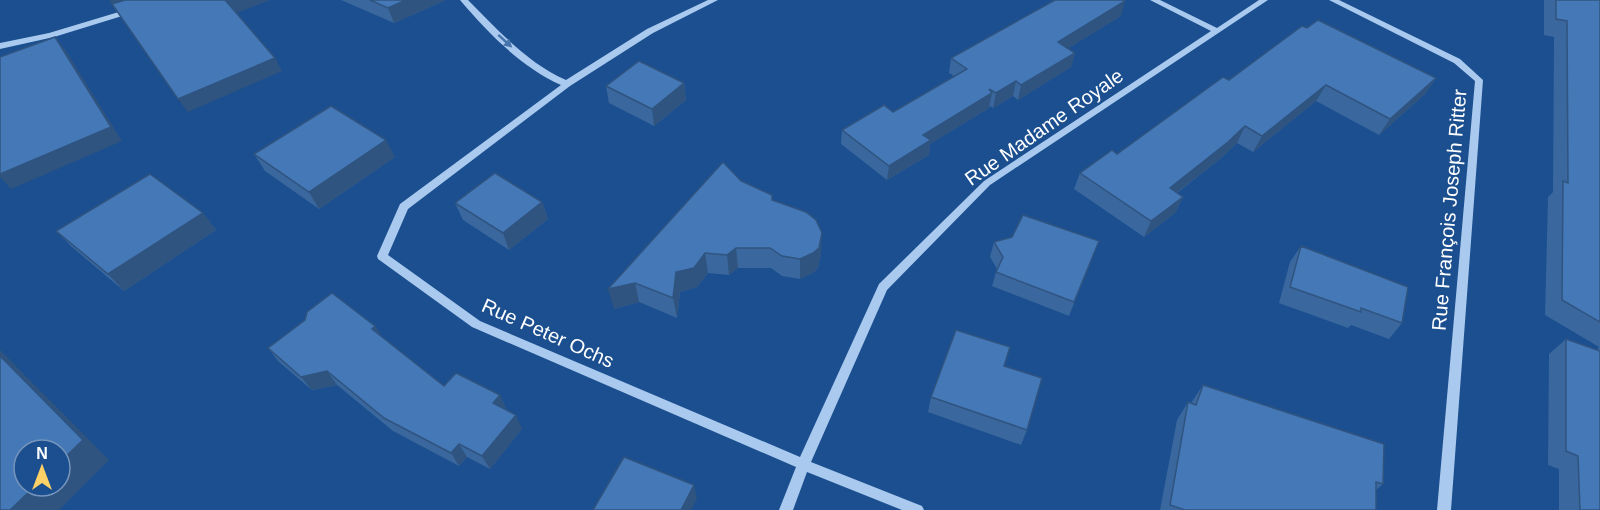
<svg xmlns="http://www.w3.org/2000/svg" width="1600" height="510" font-family="Helvetica,sans-serif">
<rect width="100%" height="100%" fill="#1b4f8f"/>
<g fill="none" stroke-linecap="round" stroke-linejoin="round">
<g fill="#a9c9ee" fill-rule="evenodd">
<path d="M 460,0 L 468,0 C 498,30 527,63 566,80 L 647,29 L 708,0 L 718,0 L 653,33 L 570,86 L 408,209 L 388,255 L 480,321 L 800,457 L 879,284 L 984,181 L 1211,31 L 1150,0 L 1160,0 L 1217,28 L 1259,0 L 1268,0 L 990,185 L 887,290 L 811,462 L 922,506 L 924,510 L 902,510 L 807,472 L 793,510 L 779,510 L 796,467 L 472,327 L 378,259 L 377,256 L 400,204 L 561,85 C 521,67 488,33 460,0 Z"/>
<path d="M 1329,0 L 1339,0 L 1460,59 L 1483,80 L 1451,510 L 1437,510 L 1475,81 L 1454,63 Z"/>
<path d="M 132,8 L 135,8 L 135,12 L 54,37 L 0,49 L 0,43 L 49,33 Z"/>
</g>
</g>
<g fill="#3a679d">
<path d="M 341,0 L 446,0 L 394,23 Z"/>
<path d="M 1544,0 L 1600,0 L 1600,510 L 1559,510 L 1559,469 L 1548,465 L 1549,354 L 1566,339 L 1597,350 L 1599,347 L 1545,315 L 1548,197 L 1553,192 L 1554,37 L 1544,35 Z"/>
<path d="M 1121,16 L 1068,48 L 1075,53 L 1071,67 L 1018,100 L 1013,96 L 993,108 L 990,106 L 989,108 L 930,144 L 929,155 L 887,180 L 841,144 L 842,130 L 893,112 L 954,76 L 949,73 L 951,58 Z"/>
<path d="M 1307,28 L 1436,78 L 1425,94 L 1379,135 L 1316,101 L 1253,152 L 1237,143 L 1220,159 L 1177,193 L 1183,197 L 1175,213 L 1144,237 L 1074,189 L 1080,173 L 1117,154 Z"/>
<path d="M 684,83 L 686,100 L 654,126 L 609,103 L 606,86 Z"/>
<path d="M 254,154 L 395,157 L 319,209 L 265,171 Z"/>
<path d="M 723,162 L 741,181 L 772,200 L 821,253 L 818,268 L 813,273 L 800,279 L 782,276 L 771,268 L 738,268 L 729,275 L 708,273 L 697,287 L 680,292 L 677,318 L 639,302 L 614,309 Z"/>
<path d="M 542,202 L 548,219 L 509,250 L 463,220 L 455,203 Z"/>
<path d="M 203,213 L 216,230 L 124,291 L 72,247 L 56,231 Z"/>
<path d="M 1099,241 L 1069,316 L 992,286 L 997,269 L 990,257 L 994,242 Z"/>
<path d="M 1301,246 L 1402,323 L 1389,339 L 1351,325 L 1348,328 L 1279,303 L 1290,262 Z"/>
<path d="M 375,326 L 382,337 L 444,386 L 500,395 L 506,409 L 505,410 L 522,429 L 490,469 L 467,457 L 459,466 L 393,431 L 337,385 L 312,390 L 279,362 L 268,348 Z"/>
<path d="M 1203,385 L 1383,484 L 1376,490 L 1376,510 L 1160,510 L 1177,420 L 1188,402 L 1191,403 Z"/>
<path d="M 931,397 L 1027,430 L 1021,445 L 928,412 Z"/>
</g>
<g fill="#305480">
<path d="M 109,0 L 148,0 L 116,10 Z"/>
<path d="M 229,0 L 270,0 L 234,14 L 226,1 Z"/>
<path d="M 406,0 L 446,0 L 394,23 L 388,8 Z"/>
<path d="M 1125,1 L 1121,16 L 1054,57 L 1058,42 Z"/>
<path d="M 55,37 L 66,51 L 122,141 L 11,189 L 0,177 L 0,174 Z"/>
<path d="M 1075,53 L 1071,67 L 1018,100 L 1021,85 Z"/>
<path d="M 275,58 L 282,71 L 188,112 L 178,99 Z"/>
<path d="M 1436,78 L 1425,94 L 1379,135 L 1390,119 Z"/>
<path d="M 1016,81 L 1013,96 L 993,108 L 996,93 Z"/>
<path d="M 684,83 L 686,100 L 654,126 L 652,109 Z"/>
<path d="M 1326,85 L 1316,101 L 1253,152 L 1262,136 Z"/>
<path d="M 992,93 L 989,108 L 930,144 L 929,155 L 887,180 L 889,166 L 923,135 Z"/>
<path d="M 1245,126 L 1237,143 L 1220,159 L 1162,204 L 1170,188 Z"/>
<path d="M 386,140 L 395,157 L 319,209 L 309,192 Z"/>
<path d="M 1183,197 L 1175,213 L 1144,237 L 1151,221 Z"/>
<path d="M 542,202 L 548,219 L 509,250 L 503,233 Z"/>
<path d="M 203,213 L 216,230 L 124,291 L 108,274 Z"/>
<path d="M 822,233 L 821,253 L 818,268 L 813,273 L 800,279 L 800,259 Z"/>
<path d="M 736,248 L 738,268 L 729,275 L 727,255 Z"/>
<path d="M 705,253 L 708,273 L 697,287 L 680,292 L 677,318 L 673,298 L 676,272 Z"/>
<path d="M 635,283 L 639,302 L 614,309 L 608,289 Z"/>
<path d="M 375,326 L 384,340 L 372,329 Z"/>
<path d="M 0,350 L 109,460 L 59,510 L 10,510 L 35,486 L 60,486 L 60,462 L 0,356 Z"/>
<path d="M 327,371 L 337,385 L 312,390 L 301,377 Z"/>
<path d="M 500,395 L 506,409 L 500,417 L 493,403 Z"/>
<path d="M 516,415 L 522,429 L 490,469 L 482,456 Z"/>
<path d="M 459,444 L 467,457 L 459,466 L 451,453 Z"/>
<path d="M 694,485 L 697,499 L 691,510 L 681,510 Z"/>
</g>
<g fill="#4478b7" stroke="#305480" stroke-width="1.5">
<path d="M 125,0 L 229,0 L 226,1 L 275,58 L 178,99 L 112,4 Z"/>
<path d="M 370,0 L 406,0 L 388,8 Z"/>
<path d="M 1055,0 L 1123,0 L 1125,1 L 1058,42 L 1075,53 L 1021,85 L 1016,81 L 996,93 L 989,89 L 992,93 L 923,135 L 931,140 L 889,166 L 842,130 L 884,105 L 893,112 L 967,69 L 951,58 Z"/>
<path d="M 1556,0 L 1600,0 L 1600,322 L 1562,300 L 1563,181 L 1568,183 L 1567,21 L 1556,19 Z"/>
<path d="M 1318,20 L 1436,78 L 1390,119 L 1326,85 L 1262,136 L 1245,126 L 1228,142 L 1170,188 L 1183,197 L 1151,221 L 1080,173 L 1112,150 L 1117,154 L 1223,77 L 1229,80 L 1302,26 L 1307,28 Z"/>
<path d="M 55,37 L 111,127 L 0,174 L 0,57 Z"/>
<path d="M 639,61 L 684,83 L 652,109 L 606,86 Z"/>
<path d="M 331,106 L 386,140 L 309,192 L 254,154 Z"/>
<path d="M 723,162 L 741,181 L 772,195 L 772,200 L 806,212 L 816,220 L 822,233 L 819,248 L 813,253 L 800,259 L 782,256 L 770,248 L 736,248 L 727,255 L 705,253 L 694,268 L 676,272 L 673,298 L 635,283 L 608,289 Z"/>
<path d="M 495,173 L 542,202 L 503,233 L 455,203 Z"/>
<path d="M 150,174 L 203,213 L 108,274 L 56,231 Z"/>
<path d="M 1023,215 L 1099,241 L 1074,302 L 996,272 L 1003,257 L 994,242 L 1012,237 Z"/>
<path d="M 1301,246 L 1408,287 L 1402,323 L 1361,308 L 1361,312 L 1290,287 Z"/>
<path d="M 332,293 L 375,326 L 372,329 L 444,386 L 456,373 L 500,395 L 493,403 L 516,415 L 482,456 L 459,444 L 451,453 L 384,418 L 327,371 L 301,377 L 268,348 L 305,320 L 307,312 Z"/>
<path d="M 956,330 L 1010,347 L 1004,366 L 1042,378 L 1027,430 L 931,397 Z"/>
<path d="M 1566,339 L 1600,351 L 1600,510 L 1580,510 L 1578,456 L 1566,451 Z"/>
<path d="M 0,356 L 83,440 L 60,462 L 60,450 L 24,450 L 24,486 L 35,486 L 10,510 L 0,510 Z"/>
<path d="M 1203,385 L 1384,444 L 1383,484 L 1376,482 L 1376,510 L 1185,510 L 1170,505 L 1188,402 L 1196,405 Z"/>
<path d="M 624,457 L 694,485 L 681,510 L 593,510 Z"/>
</g>
<defs><path id="oneway-solid" d="M-6-.8H1V-3.2L6.5 0L1 3.2V.8H-6Z" transform="scale(1.5)"/></defs>
<use fill="#4674ac" href="#oneway-solid" transform="translate(505 41) rotate(42)"/>
<g text-anchor="middle" dominant-baseline="central" stroke-width="4.5" stroke-linejoin="round" paint-order="stroke">
<g font-size="20" fill="#fff" stroke="#1b4f8f">
<text transform="translate(1044 127) rotate(-35)">Rue Madame Royale</text>
<text transform="translate(1449 210) rotate(-85)">Rue François Joseph Ritter</text>
<text transform="translate(548 333) rotate(24)">Rue Peter Ochs</text>
</g>
</g>
<g transform="translate(42 468)"><circle r="28" fill="#1b4f8f" stroke="#7695bc" stroke-width="1.5"/>
<path d="M0-4.5L10 22L0 15L-10 22Z" fill="#ffd166"/>
<text y="-9" font-size="16" font-weight="bold" text-anchor="middle" fill="#ffffff">N</text>
</g>
</svg>
